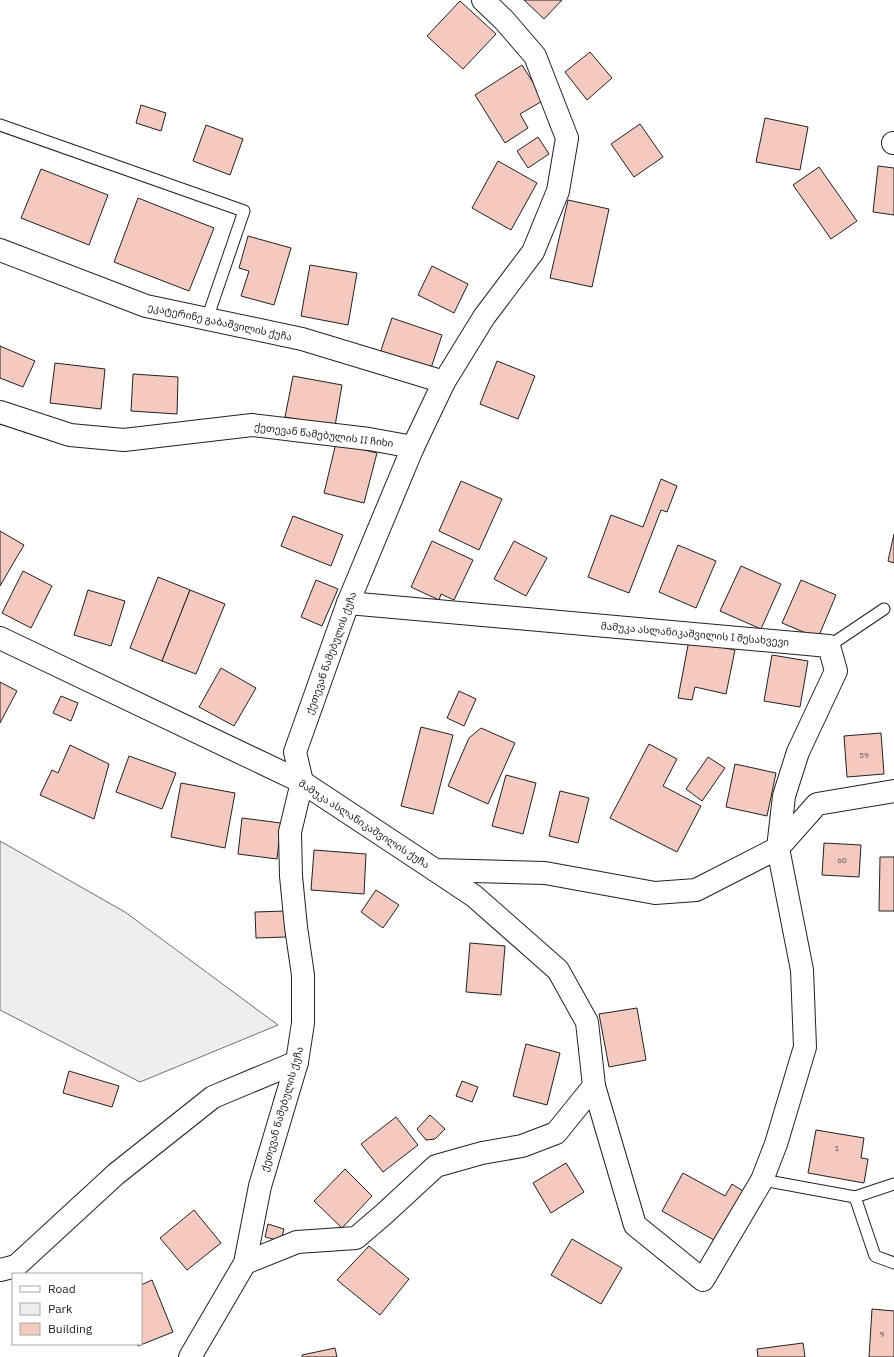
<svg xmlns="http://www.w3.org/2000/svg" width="894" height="1357" font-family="'IBM Plex Sans','Noto Sans Georgian',sans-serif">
<rect width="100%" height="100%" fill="#fff"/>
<path fill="#eee" stroke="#6f6f6f" d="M 0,841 L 125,912 L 278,1025 L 140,1082 L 0,1010 Z"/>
<g fill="#f3c9c0" stroke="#222">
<path d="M 524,0 L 562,0 L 544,19 Z"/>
<path d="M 460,1 L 496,34 L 463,69 L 427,36 Z"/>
<path d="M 590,52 L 612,78 L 587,100 L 565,72 Z"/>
<path d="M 522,65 L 544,100 L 520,114 L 528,128 L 505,143 L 475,95 Z"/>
<path d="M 141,105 L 166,113 L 161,131 L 136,123 Z"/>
<path d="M 765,118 L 808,127 L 800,170 L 756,162 Z"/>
<path d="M 640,124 L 663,157 L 634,177 L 611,144 Z"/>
<path d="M 206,125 L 243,139 L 230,175 L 193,161 Z"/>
<path d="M 538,137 L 549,154 L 528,168 L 517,151 Z"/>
<path d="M 498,161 L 537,183 L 511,230 L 472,208 Z"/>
<path d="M 878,166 L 894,168 L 894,215 L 873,212 Z"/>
<path d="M 819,167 L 857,221 L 831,239 L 793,185 Z"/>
<path d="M 41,169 L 108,195 L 89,245 L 21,218 Z"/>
<path d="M 138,198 L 214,228 L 189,291 L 114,262 Z"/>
<path d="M 568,200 L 609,209 L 592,287 L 550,278 Z"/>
<path d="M 248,236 L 291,248 L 274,305 L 241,296 L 249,271 L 239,268 Z"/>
<path d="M 310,265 L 357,273 L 348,325 L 301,316 Z"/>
<path d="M 432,266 L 468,284 L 454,313 L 418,295 Z"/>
<path d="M 392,318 L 442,335 L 430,371 L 380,353 Z"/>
<path d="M 0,346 L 35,361 L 23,387 L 0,378 Z"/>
<path d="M 497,361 L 535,376 L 518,419 L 480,404 Z"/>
<path d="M 55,363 L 105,369 L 101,409 L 50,403 Z"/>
<path d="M 133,374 L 178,377 L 177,414 L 131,411 Z"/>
<path d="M 293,376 L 342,385 L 335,426 L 285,417 Z"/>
<path d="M 336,443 L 377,453 L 364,503 L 324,493 Z"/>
<path d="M 661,479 L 677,486 L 667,512 L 661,510 L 629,593 L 588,577 L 611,515 L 643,527 Z"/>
<path d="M 461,481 L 502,499 L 479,550 L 439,531 Z"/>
<path d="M 293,516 L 343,535 L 331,566 L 281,546 Z"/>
<path d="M 0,531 L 24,545 L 0,586 Z"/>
<path d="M 894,534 L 894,563 L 888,561 Z"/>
<path d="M 432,541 L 473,560 L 454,600 L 441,594 L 439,600 L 411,587 Z"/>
<path d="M 514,541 L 547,558 L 526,596 L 494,579 Z"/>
<path d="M 678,545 L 716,561 L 696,608 L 659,592 Z"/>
<path d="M 741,566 L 781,584 L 761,629 L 720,611 Z"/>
<path d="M 23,571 L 52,586 L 31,628 L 2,613 Z"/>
<path d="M 158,577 L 190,590 L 162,661 L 130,648 Z"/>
<path d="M 316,580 L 338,589 L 322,626 L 301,617 Z"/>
<path d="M 801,580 L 836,595 L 818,638 L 782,623 Z"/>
<path d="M 88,590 L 125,601 L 111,646 L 74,635 Z"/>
<path d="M 190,590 L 225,604 L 196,674 L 162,661 Z"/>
<path d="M 689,640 L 735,650 L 726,694 L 695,687 L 692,700 L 678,698 Z"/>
<path d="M 772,655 L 808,661 L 800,707 L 764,701 Z"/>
<path d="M 221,668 L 256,688 L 234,726 L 199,707 Z"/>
<path d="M 0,682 L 17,691 L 0,723 Z"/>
<path d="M 459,691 L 476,699 L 464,726 L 447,718 Z"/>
<path d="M 61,696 L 78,703 L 71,721 L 53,713 Z"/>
<path d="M 421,727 L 453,735 L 433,814 L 401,806 Z"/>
<path d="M 481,728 L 515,743 L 488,804 L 448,786 L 469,738 Z"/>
<path d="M 881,733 L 884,774 L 847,777 L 844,736 Z"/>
<path d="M 649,744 L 677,759 L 663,786 L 701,806 L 677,852 L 610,818 Z"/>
<path d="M 70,745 L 109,764 L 94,819 L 40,795 L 52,770 L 58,773 Z"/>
<path d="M 129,756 L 176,773 L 162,809 L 116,792 Z"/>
<path d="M 708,757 L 725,768 L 702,801 L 686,789 Z"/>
<path d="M 735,764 L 776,773 L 767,816 L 726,807 Z"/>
<path d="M 506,775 L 536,783 L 523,834 L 492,826 Z"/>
<path d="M 181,783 L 235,793 L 225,848 L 171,837 Z"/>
<path d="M 560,791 L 589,798 L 578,843 L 549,836 Z"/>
<path d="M 242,818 L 281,823 L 277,859 L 238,854 Z"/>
<path d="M 824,843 L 861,845 L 859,877 L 822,875 Z"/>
<path d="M 314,850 L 366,854 L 364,894 L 311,890 Z"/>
<path d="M 880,857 L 894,857 L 894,911 L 879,911 Z"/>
<path d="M 376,890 L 399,905 L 383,928 L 361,912 Z"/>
<path d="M 285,911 L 286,937 L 256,938 L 255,912 Z"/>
<path d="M 470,943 L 505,946 L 501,995 L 466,992 Z"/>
<path d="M 637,1008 L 646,1060 L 609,1067 L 599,1014 Z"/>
<path d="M 526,1044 L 560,1053 L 547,1105 L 513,1096 Z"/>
<path d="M 69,1071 L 119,1086 L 112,1107 L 63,1093 Z"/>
<path d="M 462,1081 L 478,1087 L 472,1102 L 456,1096 Z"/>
<path d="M 430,1115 L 445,1129 L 435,1139 L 426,1140 L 417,1129 Z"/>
<path d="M 396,1117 L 418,1145 L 383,1172 L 361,1144 Z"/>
<path d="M 816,1130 L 864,1138 L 861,1158 L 868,1159 L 864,1183 L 808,1173 Z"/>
<path d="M 566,1163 L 584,1192 L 551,1213 L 533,1183 Z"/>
<path d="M 345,1169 L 372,1196 L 342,1228 L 314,1201 Z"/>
<path d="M 683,1173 L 725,1196 L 732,1184 L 746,1193 L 721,1244 L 662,1211 Z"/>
<path d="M 194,1210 L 221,1243 L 187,1270 L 160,1238 Z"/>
<path d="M 268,1224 L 284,1229 L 281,1241 L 265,1237 Z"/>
<path d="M 572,1239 L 622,1268 L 601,1304 L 551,1275 Z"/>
<path d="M 369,1246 L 409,1279 L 380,1315 L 337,1280 Z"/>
<path d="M 152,1280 L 173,1332 L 138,1346 L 137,1344 L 141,1344 L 141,1285 Z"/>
<path d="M 872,1309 L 894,1311 L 894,1357 L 869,1357 Z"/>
<path d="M 803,1343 L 805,1357 L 758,1357 L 757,1349 Z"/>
<path d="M 335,1348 L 337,1357 L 302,1357 L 302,1355 Z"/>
</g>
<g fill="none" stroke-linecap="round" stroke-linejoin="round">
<defs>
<g id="service">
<path d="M 0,125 L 244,211 L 207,319"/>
<path d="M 829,646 L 884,609"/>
<path d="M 762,1180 L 855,1197 L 875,1256 L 894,1263"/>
<path d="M 855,1197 L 894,1184"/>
</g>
<g id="minor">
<path d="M 893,143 L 894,143"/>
<path d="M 0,250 L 146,306 L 302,339 L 444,382"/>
<path d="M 0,412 L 70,435 L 124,440 L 252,425 L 369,439 L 413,447"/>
<path d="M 348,603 L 829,646 L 836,671 L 798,752 L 784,796 L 778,848 L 802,970 L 805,1047 L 776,1144 L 762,1180 L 703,1280 L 635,1225 L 594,1086 L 587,1022 L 558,970 L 474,896 L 435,870"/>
<path d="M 0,638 L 302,782 L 435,870 L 545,873 L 655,893 L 696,890 L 778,848 L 817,804 L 894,791"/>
<path d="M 245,1263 L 297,1242 L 356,1238 L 384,1214 L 436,1166 L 482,1153 L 522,1146 L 556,1133 L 594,1086"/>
<path d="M 0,1270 L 16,1266 L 116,1174 L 213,1097 L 297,1062"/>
<path d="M 190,1357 L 245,1263 L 260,1186 L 297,1062 L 303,1023 L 303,975 L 296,927 L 291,876 L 290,832 L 302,782 L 295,752 L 348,603 L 413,447 L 444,382 L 484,317 L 533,252 L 558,191 L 567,138 L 535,56 L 504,20 L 483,0"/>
</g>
</defs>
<use href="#service" stroke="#222" stroke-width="13"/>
<use href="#minor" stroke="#222" stroke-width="24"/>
<use href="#service" stroke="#fff" stroke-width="11"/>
<use href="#minor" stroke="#fff" stroke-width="22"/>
</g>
<g text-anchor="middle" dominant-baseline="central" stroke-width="3" stroke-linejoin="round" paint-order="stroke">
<g font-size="8" fill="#564c4a">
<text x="864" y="755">59</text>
<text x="842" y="860">60</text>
<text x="837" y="1148">1</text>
<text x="882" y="1334">9</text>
</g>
<g font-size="10" fill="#222" stroke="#fff">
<text transform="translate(220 322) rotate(12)">ეკატერინე გაბაშვილის ქუჩა</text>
<text transform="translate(324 435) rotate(7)">ქეთევან წამებულის II ჩიხი</text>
<text transform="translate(695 634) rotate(5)">მამუკა ასლანიკაშვილის I შესახვევი</text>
<text transform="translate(331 653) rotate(-70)">ქეთევან წამებულის ქუჩა</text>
<text transform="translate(364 824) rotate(33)">მამუკა ასლანიკაშვილის ქუჩა</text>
<text transform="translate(282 1109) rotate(-74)">ქეთევან წამებულის ქუჩა</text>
</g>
</g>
<rect x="12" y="1273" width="130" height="72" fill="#ffffff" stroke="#a7a7a7"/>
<rect x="20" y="1286" width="20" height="6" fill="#ffffff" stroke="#a7a7a7"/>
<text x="48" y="1293" font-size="12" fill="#222222">Road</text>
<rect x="20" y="1303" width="20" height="12" fill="#eeeeee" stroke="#a7a7a7"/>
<text x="48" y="1313" font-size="12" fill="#222222">Park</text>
<rect x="20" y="1323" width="20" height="12" fill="#f3c9c0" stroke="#a7a7a7"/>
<text x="48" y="1333" font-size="12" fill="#222222">Building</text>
</svg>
